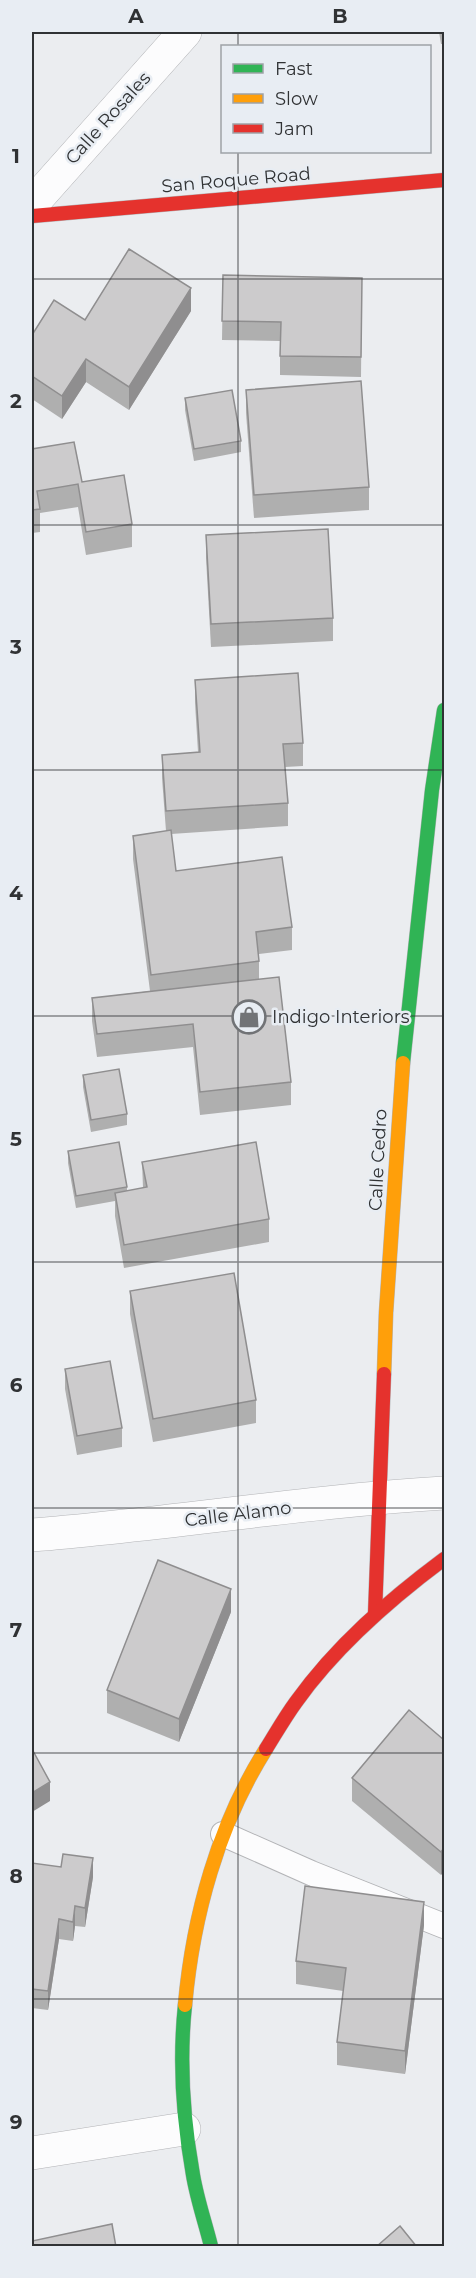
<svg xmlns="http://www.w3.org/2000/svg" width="476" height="2278" font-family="Montserrat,sans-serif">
<rect width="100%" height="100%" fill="#ebedf0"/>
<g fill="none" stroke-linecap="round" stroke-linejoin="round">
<defs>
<path id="lane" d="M 223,1834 L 311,1873 L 444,1926"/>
<g id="street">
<path d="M 32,204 L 185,32"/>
<path d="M 32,1535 C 170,1524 306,1501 444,1493"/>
<path d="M 32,2153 L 184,2129"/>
</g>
<g id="fast">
<path d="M 403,1063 L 432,790 L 444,710"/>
<path d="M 185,2005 C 179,2062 183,2119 193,2175 C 197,2199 205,2222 211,2246"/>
</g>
<g id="slow">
<path d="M 384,1374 L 386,1313 L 403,1063"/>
<path d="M 185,2005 C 193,1916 218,1825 266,1749"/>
</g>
<g id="jam">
<path d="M 32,216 L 444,180"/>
<path d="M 375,1614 L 384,1374"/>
<path d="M 266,1749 C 276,1733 285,1717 296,1702 C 336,1646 389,1600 444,1559"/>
</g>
</defs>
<use href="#lane" stroke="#b3b4b7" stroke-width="26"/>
<use href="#street" stroke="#b3b4b7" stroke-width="34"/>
<use href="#fast" stroke="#b3b4b7" stroke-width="15"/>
<use href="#slow" stroke="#b3b4b7" stroke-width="15"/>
<use href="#jam" stroke="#b3b4b7" stroke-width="15"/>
<use href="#lane" stroke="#fcfcfd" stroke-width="24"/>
<use href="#street" stroke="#fcfcfd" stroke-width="33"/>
<use href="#fast" stroke="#30b455" stroke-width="14"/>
<use href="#slow" stroke="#ff9f0a" stroke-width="14"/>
<use href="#jam" stroke="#e5322d" stroke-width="14"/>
</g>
<g fill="#afafaf">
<path d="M 439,32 L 444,32 L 444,44 L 441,44 Z"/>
<path d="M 223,275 L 362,278 L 361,377 L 280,375 L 280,341 L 222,340 Z"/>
<path d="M 191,311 L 129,410 L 86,382 L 62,419 L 32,399 L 32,335 L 85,320 Z"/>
<path d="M 246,390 L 369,487 L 369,510 L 254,518 L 246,413 Z"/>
<path d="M 185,398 L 241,441 L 241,452 L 194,461 L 185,410 Z"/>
<path d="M 32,449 L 82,482 L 132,524 L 132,547 L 86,555 L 78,507 L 40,513 L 40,532 L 32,533 Z"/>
<path d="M 206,535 L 333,618 L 333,641 L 211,647 L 206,558 Z"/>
<path d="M 195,680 L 303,743 L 303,766 L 285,767 L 288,803 L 288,826 L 171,834 L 176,871 L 292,927 L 292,950 L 259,954 L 259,979 L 291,1082 L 291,1105 L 200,1115 L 193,1047 L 97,1057 L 92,1021 L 92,998 L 150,991 L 133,859 L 133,836 L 166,831 L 162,778 L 162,755 L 198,752 L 195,703 Z"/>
<path d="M 83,1075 L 127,1114 L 127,1125 L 91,1132 L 83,1087 Z"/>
<path d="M 68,1151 L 127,1187 L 127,1191 L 143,1188 L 142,1162 L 269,1219 L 269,1242 L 124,1268 L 115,1216 L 115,1201 L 76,1208 L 68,1163 Z"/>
<path d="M 130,1291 L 256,1400 L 256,1423 L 153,1442 L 130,1314 Z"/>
<path d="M 65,1369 L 122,1428 L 122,1447 L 77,1455 L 65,1389 Z"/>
<path d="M 231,1612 L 179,1742 L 107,1713 L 107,1690 Z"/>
<path d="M 444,1740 L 444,1871 L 441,1875 L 352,1801 L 352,1778 Z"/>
<path d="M 32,1863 L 93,1877 L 85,1927 L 75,1926 L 73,1941 L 59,1939 L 48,2010 L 32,2008 Z"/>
<path d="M 424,1925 L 405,2074 L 337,2065 L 337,2042 L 343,1991 L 296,1984 L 296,1961 Z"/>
</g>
<g fill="#8f8e8f">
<path d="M 191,288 L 191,311 L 129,410 L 129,387 Z"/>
<path d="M 86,359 L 86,382 L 62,419 L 62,396 Z"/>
<path d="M 231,1589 L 231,1612 L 179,1742 L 179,1719 Z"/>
<path d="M 50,1782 L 50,1801 L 32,1812 L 32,1793 Z"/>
<path d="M 444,1848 L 444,1871 L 441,1875 L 441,1852 Z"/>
<path d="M 93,1858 L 93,1877 L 85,1927 L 85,1908 Z"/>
<path d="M 424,1902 L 424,1925 L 405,2074 L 405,2051 Z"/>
<path d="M 75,1906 L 75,1926 L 73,1941 L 73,1922 Z"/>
<path d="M 59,1919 L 59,1939 L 48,2010 L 48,1991 Z"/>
</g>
<g fill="#cccbcc" stroke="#8f8e8f" stroke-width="1.5">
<path d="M 129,249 L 191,288 L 129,387 L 86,359 L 62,396 L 32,376 L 32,335 L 54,300 L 85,320 Z"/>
<path d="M 223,275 L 362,278 L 361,357 L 280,356 L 281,322 L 222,321 Z"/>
<path d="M 361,381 L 369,487 L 254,495 L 246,390 Z"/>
<path d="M 232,390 L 241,441 L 194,449 L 185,398 Z"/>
<path d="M 74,442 L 82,482 L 124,475 L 132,524 L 86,532 L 78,484 L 37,491 L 40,509 L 32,510 L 32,449 Z"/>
<path d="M 328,529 L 333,618 L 211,624 L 206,535 Z"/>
<path d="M 298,673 L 303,743 L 283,744 L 288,803 L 166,811 L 162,755 L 200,752 L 195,680 Z"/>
<path d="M 171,830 L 176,871 L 282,857 L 292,927 L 256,932 L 259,961 L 151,975 L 133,836 Z"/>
<path d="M 279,977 L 291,1082 L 200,1092 L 193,1024 L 97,1034 L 92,998 Z"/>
<path d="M 119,1069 L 127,1114 L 91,1120 L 83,1075 Z"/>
<path d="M 119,1142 L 127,1187 L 76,1196 L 68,1151 Z"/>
<path d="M 256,1142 L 269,1219 L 124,1245 L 115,1193 L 147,1187 L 142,1162 Z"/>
<path d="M 234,1273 L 256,1400 L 153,1419 L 130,1291 Z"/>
<path d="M 110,1361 L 122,1428 L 77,1436 L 65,1369 Z"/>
<path d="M 158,1560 L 231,1589 L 179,1719 L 107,1690 Z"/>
<path d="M 409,1710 L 444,1740 L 444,1848 L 441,1852 L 352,1778 Z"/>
<path d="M 32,1749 L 50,1782 L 32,1793 Z"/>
<path d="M 63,1854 L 93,1858 L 85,1908 L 75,1906 L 73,1922 L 59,1919 L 48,1991 L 32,1989 L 32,1863 L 61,1867 Z"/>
<path d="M 305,1886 L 424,1902 L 405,2051 L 337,2042 L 346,1968 L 296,1961 Z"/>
<path d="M 112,2224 L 116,2247 L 32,2247 L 32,2241 Z"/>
<path d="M 400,2226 L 417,2247 L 376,2247 Z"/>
</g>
<path fill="none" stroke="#303234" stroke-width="1.5" stroke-opacity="0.55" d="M 238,32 L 238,46M 238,152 L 238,2246M 32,279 L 444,279M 32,525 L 444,525M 32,770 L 444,770M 32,1016 L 444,1016M 32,1262 L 444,1262M 32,1508 L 444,1508M 32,1753 L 444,1753M 32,1999 L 444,1999"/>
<defs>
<symbol id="shop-ring" viewBox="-11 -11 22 22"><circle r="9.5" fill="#e8edf3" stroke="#717376" stroke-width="1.5"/><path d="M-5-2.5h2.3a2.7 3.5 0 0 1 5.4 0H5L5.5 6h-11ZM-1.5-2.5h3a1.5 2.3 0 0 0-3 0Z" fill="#717376"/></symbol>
</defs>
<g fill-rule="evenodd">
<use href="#shop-ring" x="230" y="998" width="38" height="38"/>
</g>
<g text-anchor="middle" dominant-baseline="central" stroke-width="5" stroke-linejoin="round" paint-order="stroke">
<g font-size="18" fill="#303234" stroke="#e8edf3">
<text transform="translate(108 118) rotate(-48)">Calle Rosales</text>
<text transform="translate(236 180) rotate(-5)">San Roque Road</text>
<text transform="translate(378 1160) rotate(-87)">Calle Cedro</text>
<text transform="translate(238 1514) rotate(-7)">Calle Alamo</text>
</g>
<g font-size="18" fill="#303234" stroke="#e8edf3" text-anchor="start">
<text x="272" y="1017">Indigo Interiors</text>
</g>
</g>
<rect width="476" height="2278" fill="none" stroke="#e8edf3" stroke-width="66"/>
<rect x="221" y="45" width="210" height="108" fill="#e8edf3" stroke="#9ea2a7" stroke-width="1.5"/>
<rect x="233" y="64" width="30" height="9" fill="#30b455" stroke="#9ea2a7" stroke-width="1.5"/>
<text x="275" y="75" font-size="18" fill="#303234">Fast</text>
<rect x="233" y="94" width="30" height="9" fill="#ff9f0a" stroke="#9ea2a7" stroke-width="1.5"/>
<text x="275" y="105" font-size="18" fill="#303234">Slow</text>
<rect x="233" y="124" width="30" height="9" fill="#e5322d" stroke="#9ea2a7" stroke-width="1.5"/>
<text x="275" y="135" font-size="18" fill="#303234">Jam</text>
<rect x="33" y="33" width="410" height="2212" fill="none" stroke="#303234" stroke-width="2"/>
<g font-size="20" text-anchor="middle" font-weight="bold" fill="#303234">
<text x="136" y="23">A</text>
<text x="340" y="23">B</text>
<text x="16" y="163">1</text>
<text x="16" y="408">2</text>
<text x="16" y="654">3</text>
<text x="16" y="900">4</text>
<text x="16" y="1146">5</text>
<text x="16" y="1392">6</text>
<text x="16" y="1637">7</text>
<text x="16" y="1883">8</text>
<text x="16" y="2129">9</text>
</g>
</svg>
